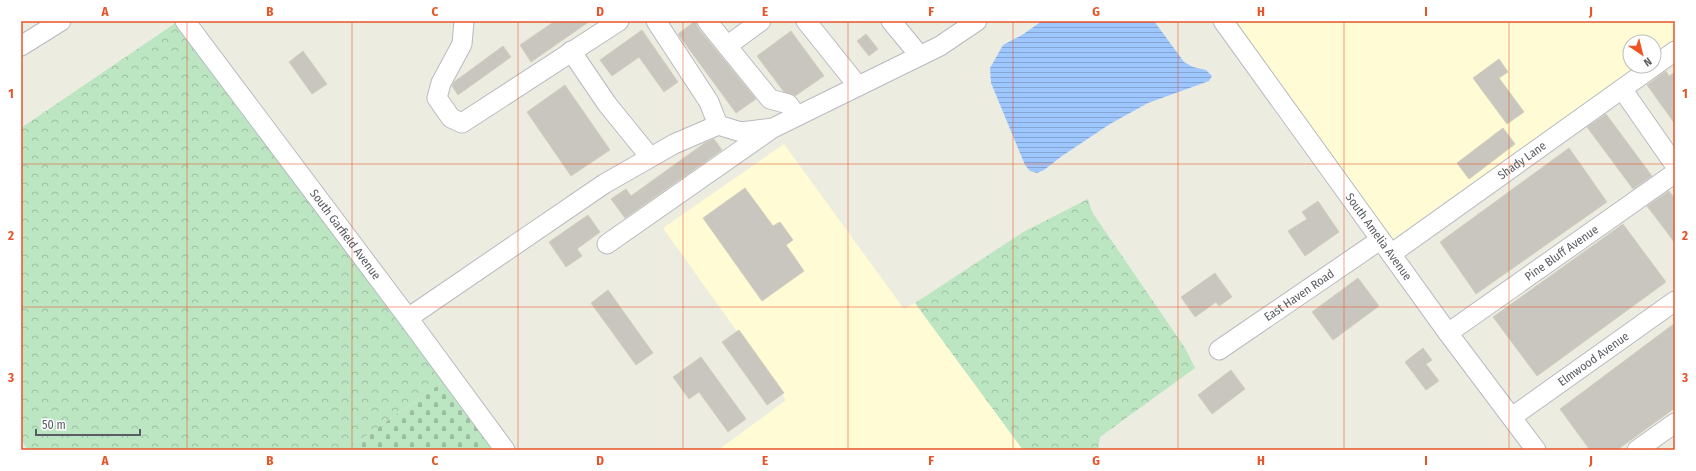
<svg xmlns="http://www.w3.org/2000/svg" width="1696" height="471" font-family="'Fira Sans Condensed',sans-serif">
<defs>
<pattern id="forest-crowns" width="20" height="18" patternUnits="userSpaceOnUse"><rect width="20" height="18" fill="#bce6c2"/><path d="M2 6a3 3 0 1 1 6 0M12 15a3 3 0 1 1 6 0" fill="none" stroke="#9cbea1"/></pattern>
<pattern id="cemetery-stones" width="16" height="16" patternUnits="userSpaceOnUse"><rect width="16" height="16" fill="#bce6c2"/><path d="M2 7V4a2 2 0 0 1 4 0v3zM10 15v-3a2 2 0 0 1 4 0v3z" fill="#9cbea1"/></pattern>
<pattern id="water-rules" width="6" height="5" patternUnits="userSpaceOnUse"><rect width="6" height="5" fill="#9ec6ff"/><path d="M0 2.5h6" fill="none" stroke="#84a4d2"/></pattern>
</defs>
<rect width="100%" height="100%" fill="#edece0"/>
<g fill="#fffbd4">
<path d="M 1232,21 L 1675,21 L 1675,39 L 1654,54 L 1654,42 L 1630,42 L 1630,66 L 1637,66 L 1390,241 Z"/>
<path d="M 784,144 L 904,309 L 915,303 L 1023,450 L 718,450 L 786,400 L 663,228 Z"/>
</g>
<g fill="url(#forest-crowns)">
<path d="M 177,22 L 443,382 L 346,450 L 28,450 L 21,440 L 21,128 Z"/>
<path d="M 1088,199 L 1092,212 L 1185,348 L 1195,368 L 1100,437 L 1098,450 L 1023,450 L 915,303 L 1025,231 Z"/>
</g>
<path fill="url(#cemetery-stones)" d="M 443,382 L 493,450 L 346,450 Z"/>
<path fill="url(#water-rules)" d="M 1042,21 L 1154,21 L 1184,62 L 1193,67 L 1206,70 L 1212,76 L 1209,81 L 1148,103 L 1110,124 L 1062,156 L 1044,170 L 1037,173 L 1030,171 L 1025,165 L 991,83 L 990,68 L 1003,45 L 1022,35 Z"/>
<g fill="#c8c6be" stroke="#d2cfbf">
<path d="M 555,21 L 590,21 L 531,62 L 520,45 Z"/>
<path d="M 695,21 L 698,28 L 756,99 L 736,113 L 678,34 Z"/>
<path d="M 642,30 L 678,82 L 664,92 L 639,57 L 612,76 L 600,60 Z"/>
<path d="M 791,31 L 824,76 L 795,96 L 784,92 L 757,56 Z"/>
<path d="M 866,34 L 878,49 L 869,56 L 857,41 Z"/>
<path d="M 503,46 L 511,57 L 458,95 L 452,86 L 454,82 Z"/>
<path d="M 303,51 L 327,84 L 312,94 L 289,62 Z"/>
<path d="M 1499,59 L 1508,72 L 1499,78 L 1524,112 L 1507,124 L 1473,78 Z"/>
<path d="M 1666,71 L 1669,76 L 1675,72 L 1675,124 L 1647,85 Z"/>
<path d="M 565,85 L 610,150 L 571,176 L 527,112 Z"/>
<path d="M 1606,114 L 1652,176 L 1633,189 L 1587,127 Z"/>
<path d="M 1503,128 L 1515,144 L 1469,179 L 1457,163 Z"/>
<path d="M 714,139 L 722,150 L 625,218 L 611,199 L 626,189 L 631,196 L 706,142 Z"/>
<path d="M 1569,148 L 1607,202 L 1476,294 L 1440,242 Z"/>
<path d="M 745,188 L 773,226 L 780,222 L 793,240 L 786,245 L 804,271 L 762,301 L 703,218 Z"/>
<path d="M 1669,191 L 1675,199 L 1675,243 L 1647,206 Z"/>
<path d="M 1318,201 L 1339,232 L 1305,256 L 1288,231 L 1307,219 L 1302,212 Z"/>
<path d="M 588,215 L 600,232 L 577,249 L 582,256 L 566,267 L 549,242 Z"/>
<path d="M 1623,224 L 1666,282 L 1537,376 L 1493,317 Z"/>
<path d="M 1215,273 L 1232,297 L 1219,306 L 1216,302 L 1195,317 L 1181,297 Z"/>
<path d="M 1358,278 L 1379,306 L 1333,340 L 1312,312 Z"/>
<path d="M 608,290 L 653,353 L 636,365 L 591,303 Z"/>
<path d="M 1675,323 L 1675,408 L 1617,450 L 1590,450 L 1560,409 Z"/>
<path d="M 739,330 L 784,393 L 767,405 L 722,342 Z"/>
<path d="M 1423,348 L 1432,360 L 1426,364 L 1439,381 L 1426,390 L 1405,362 Z"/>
<path d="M 701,357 L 746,419 L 728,432 L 699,392 L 689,399 L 673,377 Z"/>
<path d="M 1231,370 L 1245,389 L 1212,414 L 1198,395 Z"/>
</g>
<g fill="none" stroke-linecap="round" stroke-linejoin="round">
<defs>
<g id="minor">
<path id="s1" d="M 185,21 L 408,318 L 505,450"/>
<path d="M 464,21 L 462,44 L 441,83 L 437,98 L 451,118 L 462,123 L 619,21"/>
<path d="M 656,21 L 709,102 L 718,125"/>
<path d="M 707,21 L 727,46 L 761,21"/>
<path d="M 806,21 L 858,86"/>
<path d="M 891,21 L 920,56"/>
<path id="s2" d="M 1223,21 L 1448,333 L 1536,450"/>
<path d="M 21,46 L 61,21"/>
<path d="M 727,46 L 770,99 L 788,104 L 797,116"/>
<path d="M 571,51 L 607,104 L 650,157"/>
<path d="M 1654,66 L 1675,51"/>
<path d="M 1622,89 L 1675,165"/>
<path d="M 607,244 L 770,130"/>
<path id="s3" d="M 1391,254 L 1654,66"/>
<path d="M 408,318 L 604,184 L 674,144 L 718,125 L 741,132 L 773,128 L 940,46 L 977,21"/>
<path id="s4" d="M 1448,333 L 1675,173"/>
<path id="s5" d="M 1219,350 L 1380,240"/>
<path id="s6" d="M 1512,417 L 1675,301"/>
<path d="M 1637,450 L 1675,423"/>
</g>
</defs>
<use href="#minor" stroke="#b8bac0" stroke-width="21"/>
<use href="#minor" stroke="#fff" stroke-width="19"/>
</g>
<path fill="none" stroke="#e75428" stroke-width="1" stroke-opacity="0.55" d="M 187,21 L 187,450M 352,21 L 352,450M 518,21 L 518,450M 683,21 L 683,450M 848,21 L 848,450M 1013,21 L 1013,450M 1178,21 L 1178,450M 1344,21 L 1344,450M 1509,21 L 1509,450M 21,164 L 1675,164M 21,307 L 1675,307"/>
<g text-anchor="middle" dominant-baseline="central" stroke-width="4" stroke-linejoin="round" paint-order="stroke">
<g font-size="12" fill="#595c62" stroke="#fff">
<text stroke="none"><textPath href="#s3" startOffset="161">Shady Lane</textPath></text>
<text stroke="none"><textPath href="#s1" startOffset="267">South Garfield Avenue</textPath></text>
<text stroke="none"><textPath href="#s2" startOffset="266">South Amelia Avenue</textPath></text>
<text stroke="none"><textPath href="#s4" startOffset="139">Pine Bluff Avenue</textPath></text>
<text stroke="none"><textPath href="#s5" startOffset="97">East Haven Road</textPath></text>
<text stroke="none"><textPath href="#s6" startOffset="100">Elmwood Avenue</textPath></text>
</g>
</g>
<rect width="1696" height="471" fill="none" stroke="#ffffff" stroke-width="44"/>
<g transform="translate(1642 54) rotate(145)"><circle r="19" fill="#ffffff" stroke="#bdbec0"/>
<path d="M0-3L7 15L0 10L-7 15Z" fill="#ee5425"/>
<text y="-6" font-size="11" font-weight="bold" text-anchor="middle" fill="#595c62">N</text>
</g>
<path d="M36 429v6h104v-6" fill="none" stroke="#595c62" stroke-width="2"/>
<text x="42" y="429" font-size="12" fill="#595c62" stroke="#ffffff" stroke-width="3" paint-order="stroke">50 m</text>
<rect x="22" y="22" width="1652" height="427" fill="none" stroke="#e75428" stroke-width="1.5"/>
<g font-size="13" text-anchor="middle" font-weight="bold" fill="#e75428">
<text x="105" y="16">A</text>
<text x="270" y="16">B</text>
<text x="435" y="16">C</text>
<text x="600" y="16">D</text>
<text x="765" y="16">E</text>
<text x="931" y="16">F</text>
<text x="1096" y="16">G</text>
<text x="1261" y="16">H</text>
<text x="1426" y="16">I</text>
<text x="1591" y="16">J</text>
<text x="11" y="98">1</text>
<text x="1685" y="98">1</text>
<text x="11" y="240">2</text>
<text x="1685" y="240">2</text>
<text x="11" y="382">3</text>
<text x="1685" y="382">3</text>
<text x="105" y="465">A</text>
<text x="270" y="465">B</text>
<text x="435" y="465">C</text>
<text x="600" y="465">D</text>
<text x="765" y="465">E</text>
<text x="931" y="465">F</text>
<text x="1096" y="465">G</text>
<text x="1261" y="465">H</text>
<text x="1426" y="465">I</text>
<text x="1591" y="465">J</text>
</g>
</svg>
